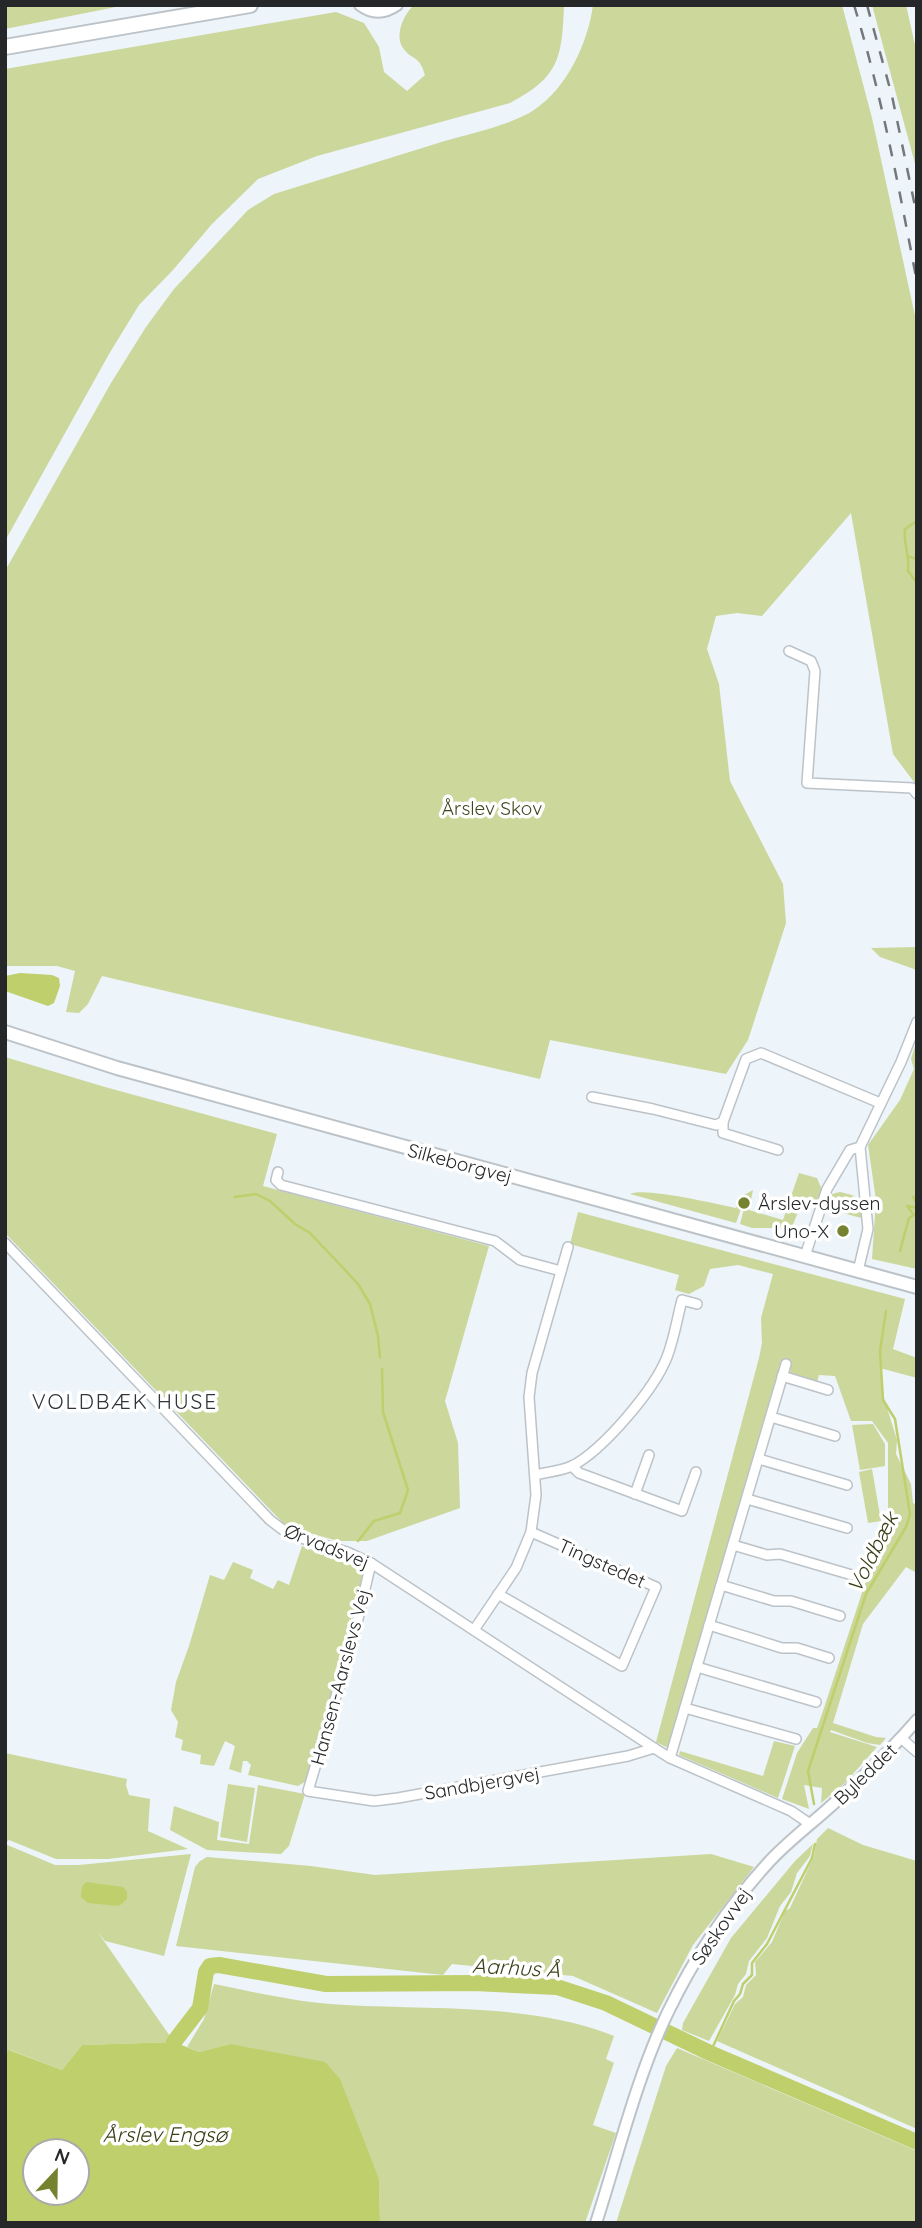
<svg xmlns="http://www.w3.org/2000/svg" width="922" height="2228" font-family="Quicksand,sans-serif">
<rect width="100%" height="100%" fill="#edf4fa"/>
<g fill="#cbd79b">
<path d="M 5,5 L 126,5 L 5,29 Z"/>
<path d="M 414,5 L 564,5 C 562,59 559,77 510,103 L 317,156 L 258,179 L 212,224 L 173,270 L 139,305 L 109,354 L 5,541 L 5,69 L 336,12 L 364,23 L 379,47 L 384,72 L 407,91 L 425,75 C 419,54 412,61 403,48 C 394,35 404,14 414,5 Z"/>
<path d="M 593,5 L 842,5 L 872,118 L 917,325 L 917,786 L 893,754 L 851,513 L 762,616 L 737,613 L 716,616 L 707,649 L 719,684 L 730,781 L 783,884 L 786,923 L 748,1040 L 726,1074 L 550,1040 L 540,1079 L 102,976 L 88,1004 L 79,1013 L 66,1012 L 75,971 L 57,966 L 5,966 L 5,571 L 111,383 L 146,327 L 174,289 L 248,210 L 274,194 C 332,176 390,158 448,140 C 473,133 513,124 534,110 C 567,88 588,43 593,5 Z"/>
<path d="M 872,5 L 906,5 L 917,54 L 917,171 Z"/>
<path d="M 917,947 L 917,972 L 914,969 L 880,957 L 871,948 Z"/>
<path d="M 917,1039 L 917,1269 L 872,1259 L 876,1200 L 868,1145 L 900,1100 L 914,1069 L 911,1059 Z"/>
<path d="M 5,1057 L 105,1087 L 277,1134 L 263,1186 L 489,1246 L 445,1401 L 458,1443 L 460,1508 L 367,1541 L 338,1541 L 295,1529 L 283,1523 L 5,1233 Z"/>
<path d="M 799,1173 L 817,1178 L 822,1190 L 817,1201 L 804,1197 L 792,1227 L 808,1229 L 803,1241 L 789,1237 L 791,1228 L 752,1228 L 740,1224 L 744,1209 L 741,1209 L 736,1223 L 630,1194 C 645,1187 715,1204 736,1208 L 739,1198 L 753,1190 L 749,1210 L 783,1220 Z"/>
<path d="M 840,1192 C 859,1197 862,1196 861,1218 L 825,1208 L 832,1194 Z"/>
<path d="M 578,1212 L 905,1299 L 893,1349 L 917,1358 L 917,1378 L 880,1368 L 884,1398 L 897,1440 L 896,1454 L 911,1484 L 913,1503 L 917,1505 L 917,1573 L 906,1567 L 863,1624 L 833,1723 L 876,1737 L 886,1738 L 880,1745 L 867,1743 L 831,1730 L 830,1732 L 877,1747 L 844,1784 L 821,1803 L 822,1788 L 804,1785 L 809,1809 L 782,1799 L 797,1753 L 813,1728 L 817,1728 L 823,1711 L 888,1514 L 888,1443 L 872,1421 L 851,1421 L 835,1376 L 819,1375 L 817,1382 L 790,1374 L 791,1364 L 781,1361 L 668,1748 L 656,1742 L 759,1358 L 762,1343 L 761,1318 L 773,1274 L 738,1265 L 710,1269 L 704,1286 L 689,1294 L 675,1290 L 679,1275 L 570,1244 Z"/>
<path d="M 873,1424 L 885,1444 L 885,1466 L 860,1470 L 852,1425 Z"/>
<path d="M 872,1469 L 881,1521 L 868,1523 L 859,1472 Z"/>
<path d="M 302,1546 L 364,1570 L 326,1717 L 308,1780 L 298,1786 L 248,1775 L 251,1765 L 247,1761 L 243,1761 L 241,1773 L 229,1769 L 235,1746 L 225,1741 L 214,1766 L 200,1764 L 201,1755 L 181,1750 L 183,1740 L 175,1737 L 178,1722 L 171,1710 L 176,1682 L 189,1646 L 210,1575 L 224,1580 L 233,1562 L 253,1570 L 250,1578 L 273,1589 L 278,1580 L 289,1585 Z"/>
<path d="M 774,1741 L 795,1746 L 778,1798 L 679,1755 L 680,1751 L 763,1776 Z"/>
<path d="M 5,1753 L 127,1779 L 126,1785 L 129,1795 L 150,1799 L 148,1831 L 188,1849 L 108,1859 L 56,1859 L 9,1840 L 5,1843 Z"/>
<path d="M 228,1784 L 255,1788 L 247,1842 L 220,1837 Z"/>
<path d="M 258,1785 L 305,1794 L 289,1846 L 281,1854 L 207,1850 L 170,1830 L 174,1806 L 219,1822 L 217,1840 L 249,1844 Z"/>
<path d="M 828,1828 L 863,1845 L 917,1861 L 917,2129 L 717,2041 L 735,2004 L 743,1997 L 746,1985 L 756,1975 L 755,1962 L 772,1942 L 785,1911 L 790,1908 L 814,1856 L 817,1839 Z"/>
<path d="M 5,1844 L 55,1865 L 79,1865 L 191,1854 L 164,1956 L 105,1941 L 97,1931 L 174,2042 L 82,2045 L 62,2070 L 10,2050 L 5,2053 Z"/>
<path d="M 813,1844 L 810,1856 L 797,1873 L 791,1892 L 780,1906 L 767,1938 L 749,1961 L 746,1974 L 738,1984 L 735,1995 L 709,2041 L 682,2030 L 683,2023 L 731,1938 L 795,1861 Z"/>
<path d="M 711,1854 L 754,1867 L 693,1945 L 657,2013 L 573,1976 L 452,1964 L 443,1975 L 176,1946 L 195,1867 L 200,1861 L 207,1857 L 311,1866 L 375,1875 Z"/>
<path d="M 214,1984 C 258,1993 301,2003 345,2005 C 432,2010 533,2003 614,2036 L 606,2059 L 614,2063 L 593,2125 L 616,2133 L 585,2223 L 380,2223 L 379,2179 L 365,2146 L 230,2044 L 199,2052 L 187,2047 L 204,2019 Z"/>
<path d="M 677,2048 L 917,2151 L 917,2223 L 616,2223 L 666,2066 Z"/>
</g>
<g fill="#becf6b" fill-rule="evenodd">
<path d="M 20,973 L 52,975 L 59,978 L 60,986 L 54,1003 L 48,1006 L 5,991 L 5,976 Z"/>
<path d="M 86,1882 L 123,1887 L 127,1892 L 127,1899 L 119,1906 L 88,1903 L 81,1897 L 82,1887 Z"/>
<path d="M 174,2042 L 199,2052 L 230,2044 L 325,2062 L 340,2079 L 379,2179 L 380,2223 L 5,2223 L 5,2053 L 9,2050 L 62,2070 L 82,2045 ZM 35,2151 L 77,2151 L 77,2193 L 35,2193 Z"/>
</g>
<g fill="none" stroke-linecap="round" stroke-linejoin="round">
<g stroke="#becf6b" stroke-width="2.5">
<path d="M 917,521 L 905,529 C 903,543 910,556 908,571 L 917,583"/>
<path d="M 910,557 L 917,559"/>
<path d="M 235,1197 L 256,1194 L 270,1201 L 295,1224 L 310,1233 L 345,1270 L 358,1284 L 370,1304 L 378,1336 L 380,1357"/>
<path d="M 917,1198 L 913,1197 L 917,1203"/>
<path d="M 900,1251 L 909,1218 L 914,1215 L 907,1206 L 917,1208"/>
<path d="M 358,1541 L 374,1521 L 400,1513 L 408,1490 L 383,1412 L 382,1369"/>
<path d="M 814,1804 L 808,1771 L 866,1594 L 906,1527 L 910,1514 L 895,1419 L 883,1400 L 880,1351 L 886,1311"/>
<path d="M 710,2053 L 734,2001 L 740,1994 L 743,1984 L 752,1975 L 752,1963 L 767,1944 L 812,1858 L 815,1844"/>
</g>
<path stroke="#becf6b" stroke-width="16" d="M 174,2042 L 200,2008 L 206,1972 L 210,1966 L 219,1965 L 326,1984 L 474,1983 L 557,1987 L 606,2003 L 710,2053 L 917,2142"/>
<defs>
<g id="minor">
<path d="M 789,651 L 811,661 L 815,671 L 807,783 L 912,788 L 917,794"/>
<path d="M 592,1097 L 653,1109 L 716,1125 L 723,1122 L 746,1059 L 761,1053 L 880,1103"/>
<path d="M 723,1122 L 723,1133 L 778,1150"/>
<path d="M 278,1172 L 276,1180 L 281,1185 L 495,1241 L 520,1260 L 561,1271"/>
<path d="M 5,1243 L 270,1520 L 283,1530 L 298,1537 L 347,1552 L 371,1563 L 654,1748 L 670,1758 L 791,1811 L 810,1824"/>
<path d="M 805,1256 L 827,1189 L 850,1150 L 860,1147"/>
<path d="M 858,1271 L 868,1229 L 860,1147 L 901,1062 L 917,1022"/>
<path d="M 782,1376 L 828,1390"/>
<path d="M 771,1417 L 835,1436"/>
<path d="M 759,1459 L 847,1485"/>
<path d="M 572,1466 L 579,1473 L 682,1511 L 696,1472"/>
<path d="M 535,1475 C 547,1472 561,1471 572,1466 C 603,1450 654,1390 667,1357 C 674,1339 677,1319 682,1300 L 697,1304"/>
<path d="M 635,1494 L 649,1455"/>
<path d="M 747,1499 L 847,1528"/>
<path d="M 733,1545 L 767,1555 L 780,1554 L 852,1575"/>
<path d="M 371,1563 L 355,1632 L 308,1791 L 374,1801 L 398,1798 L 628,1756 L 654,1748"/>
<path d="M 721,1585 L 774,1601 L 791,1601 L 840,1616"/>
<path d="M 498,1594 L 622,1666 L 656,1587 L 531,1532"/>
<path d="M 709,1625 L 782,1648 L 797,1648 L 829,1658"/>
<path d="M 474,1630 L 516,1568 L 531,1532 L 536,1495 L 529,1397 L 532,1373 L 568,1247"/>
<path d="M 697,1667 L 816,1702"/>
<path d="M 685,1708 L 796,1739"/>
<path d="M 901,1738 L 917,1752"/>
<path d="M 670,1758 L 786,1364"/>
</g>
<g id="tertiary">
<path d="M 360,5 C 372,14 384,14 397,5"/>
<path d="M 596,2223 C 618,2155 637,2076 668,2012 C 694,1958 728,1907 768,1863 C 787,1842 810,1825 831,1806 C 861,1779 890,1751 917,1720"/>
</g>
<path id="secondary" d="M 5,1032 L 117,1068 L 917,1287"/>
<path id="trunk" d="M 5,47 L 250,5"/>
</defs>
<use href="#minor" stroke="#bcc3c8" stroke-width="12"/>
<use href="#tertiary" stroke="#bcc3c8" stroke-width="14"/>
<use href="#secondary" stroke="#bcc3c8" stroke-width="16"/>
<use href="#trunk" stroke="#bcc3c8" stroke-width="18"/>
<use href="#minor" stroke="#fff" stroke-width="9"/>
<use href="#tertiary" stroke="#fff" stroke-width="10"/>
<use href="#secondary" stroke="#fff" stroke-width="12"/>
<use href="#trunk" stroke="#fff" stroke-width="14"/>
<g stroke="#74787b" stroke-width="2.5" stroke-dasharray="12 12" stroke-linecap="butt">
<path d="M 854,5 C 882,96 899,189 917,282"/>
<path d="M 867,5 L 892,96 L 917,216"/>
</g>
</g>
<g fill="#75822f" stroke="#fff" stroke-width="2.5">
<circle cx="744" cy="1203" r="7"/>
<circle cx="843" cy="1231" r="7"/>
</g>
<g text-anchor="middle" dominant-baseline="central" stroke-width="7" stroke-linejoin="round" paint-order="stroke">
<g font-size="19" fill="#40471e" stroke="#fff">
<text x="492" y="808">Årslev Skov</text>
</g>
<g font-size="19" fill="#252729" stroke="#fff">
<text transform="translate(460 1163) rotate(15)">Silkeborgvej</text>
<text transform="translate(327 1546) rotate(22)">Ørvadsvej</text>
<text transform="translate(602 1563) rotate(24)">Tingstedet</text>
<text transform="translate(340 1677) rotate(-75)">Hansen-Aarslevs Vej</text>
<text transform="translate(865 1774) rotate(-44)">Byleddet</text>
<text transform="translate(482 1783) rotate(-10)">Sandbjergvej</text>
<text transform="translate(721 1926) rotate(-55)">Søskovvej</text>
</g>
<g font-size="19" fill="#252729" stroke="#fff" text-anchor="start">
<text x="758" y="1203">Årslev-dyssen</text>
<text x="829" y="1231" text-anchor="end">Uno-X</text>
</g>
<g font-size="21" letter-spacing="2" fill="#30363a" stroke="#fff">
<text x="125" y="1401">VOLDBÆK HUSE</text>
</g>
<g font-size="21" font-style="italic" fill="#383f15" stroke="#fff">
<text transform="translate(872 1552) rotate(-63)">Voldbæk</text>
<text transform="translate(516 1967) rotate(3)">Aarhus Å</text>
<text x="165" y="2134">Årslev Engsø</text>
</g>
</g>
<rect width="922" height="2228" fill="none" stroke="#252729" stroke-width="14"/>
<g transform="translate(56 2172) rotate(22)"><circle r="33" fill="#ffffff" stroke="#a8a9a9" stroke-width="2"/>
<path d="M0-5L12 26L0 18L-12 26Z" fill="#75822f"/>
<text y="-10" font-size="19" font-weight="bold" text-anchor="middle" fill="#252729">N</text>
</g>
</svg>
